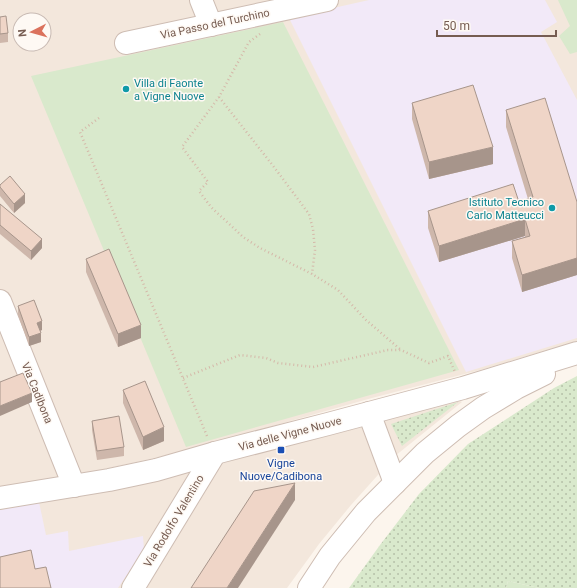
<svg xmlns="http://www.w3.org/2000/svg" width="577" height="588" font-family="Roboto,sans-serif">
<defs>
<pattern id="grass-dots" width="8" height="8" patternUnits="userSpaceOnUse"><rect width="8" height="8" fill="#d9e9cc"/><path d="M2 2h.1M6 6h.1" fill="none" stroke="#b5c0a8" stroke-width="1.8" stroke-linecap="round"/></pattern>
</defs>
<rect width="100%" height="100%" fill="#fcf5ed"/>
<g fill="#f3e7dc" fill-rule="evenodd">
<path d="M 0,0 L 577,0 L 577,341 L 484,369 L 372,398 L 184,451 L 137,462 L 86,473 L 0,487 ZM 20,20 L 44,20 L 44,44 L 20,44 Z"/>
<path d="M 457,399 L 462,402 L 395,456 L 351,505 L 319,544 L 287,588 L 0,588 L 0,506 L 152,481 L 366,426 Z"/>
</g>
<g fill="#f2e9f8">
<path d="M 369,0 L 545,0 L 557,22 L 541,32 L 577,100 L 577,338 L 466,372 L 289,18 Z"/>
<path d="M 39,502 L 46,535 L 68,531 L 69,551 L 143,536 L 144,550 L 118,588 L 0,588 L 0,510 Z"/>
</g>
<g fill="url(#grass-dots)">
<path d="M 577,376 L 577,588 L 539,588 L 508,581 L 506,588 L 349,588 L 380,545 L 419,494 L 468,444 L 554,388 Z"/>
<path d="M 458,402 L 402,446 L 391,424 Z"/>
</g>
<g fill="#d9e9cc">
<path d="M 558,0 L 577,0 L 577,52 L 570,54 L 559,36 L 570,26 Z"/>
<path d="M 283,22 L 459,370 L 186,447 L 31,76 Z"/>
<path d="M 508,581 L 539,588 L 506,588 Z"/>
</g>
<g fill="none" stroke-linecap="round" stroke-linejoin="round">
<defs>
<g id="minor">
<path d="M 201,0 L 211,25"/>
<path d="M 126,43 L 327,0"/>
<path d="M 0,301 L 74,486"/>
<path d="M 369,413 L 395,483"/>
<path d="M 0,498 L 109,480 L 156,470 L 215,453 L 328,424 L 463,388 L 577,353"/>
<path d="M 133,588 L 215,453"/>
<path d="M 309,588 L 330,556 L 366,512 L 425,453 L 458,426 L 483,408 L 516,388 L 544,374"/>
</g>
</defs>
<use href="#minor" stroke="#cebdb3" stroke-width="24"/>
<g stroke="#d5b8a9" stroke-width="2.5" stroke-dasharray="1 3" stroke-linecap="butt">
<path d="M 260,34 L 249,42 L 219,97 L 182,147 L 208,182 L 199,191 L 211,207 L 243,237 L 260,248 L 312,274 L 338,290 L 366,320 L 401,350"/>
<path d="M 219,97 L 274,167 L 309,214 L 313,229 L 315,250 L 312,274"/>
<path d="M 99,118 L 80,132 L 207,436"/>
<path d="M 183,378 L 240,355 L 266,358 L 278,363 L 313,367 L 388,350 L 401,350 L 429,363 L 448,356 L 455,372"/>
</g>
<use href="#minor" stroke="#fff" stroke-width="22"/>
</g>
<g fill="#ceb7ab">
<path d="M 0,17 L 8,33 L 8,42 L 0,43 Z"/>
<path d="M 412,103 L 493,164 L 429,179 L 412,119 Z"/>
<path d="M 506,110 L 577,202 L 577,275 L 522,292 L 512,258 L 512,241 L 525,237 L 525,236 L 439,262 L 428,228 L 428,211 L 519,202 L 528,199 L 506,127 Z"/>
<path d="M 0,185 L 25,203 L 14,213 L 0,196 Z"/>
<path d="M 0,204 L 42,248 L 31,260 L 0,234 Z"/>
<path d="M 86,259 L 141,338 L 118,347 L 86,272 Z"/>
<path d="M 18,306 L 42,330 L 40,331 L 41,342 L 29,346 L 18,315 Z"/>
<path d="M 123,390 L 164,441 L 143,450 L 123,403 Z"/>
<path d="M 92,421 L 124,447 L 124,456 L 97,460 L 92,430 Z"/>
</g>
<g fill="#a7958b">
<path d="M 493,147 L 493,164 L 429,179 L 429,162 Z"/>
<path d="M 25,194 L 25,203 L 14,213 L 14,204 Z"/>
<path d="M 525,219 L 525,236 L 439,262 L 439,246 Z"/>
<path d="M 42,239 L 42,248 L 31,260 L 31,251 Z"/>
<path d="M 577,258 L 577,275 L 522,292 L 522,275 Z"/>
<path d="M 42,321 L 42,330 L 37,332 L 37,323 Z"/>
<path d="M 141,325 L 141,338 L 118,347 L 118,334 Z"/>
<path d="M 41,333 L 41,342 L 29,346 L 29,337 Z"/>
<path d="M 32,393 L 32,402 L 0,416 L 0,406 Z"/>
<path d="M 164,427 L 164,441 L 143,450 L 143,437 Z"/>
<path d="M 295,483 L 295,500 L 238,588 L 227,588 Z"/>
</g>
<g fill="#efd5c7" stroke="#a7958b">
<path d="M 6,16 L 8,33 L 0,34 L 0,17 Z"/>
<path d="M 473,85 L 493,147 L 429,162 L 412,103 Z"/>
<path d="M 545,98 L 577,202 L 577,258 L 522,275 L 512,241 L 530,236 L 525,219 L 439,246 L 428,211 L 513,184 L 519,202 L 533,197 L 506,110 Z"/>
<path d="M 10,176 L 25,194 L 14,204 L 0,187 L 0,185 Z"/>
<path d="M 0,204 L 42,239 L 31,251 L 0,225 Z"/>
<path d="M 109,249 L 141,325 L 118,334 L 86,259 Z"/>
<path d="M 34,300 L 42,321 L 37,323 L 41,333 L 29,337 L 18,306 Z"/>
<path d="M 23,373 L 32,393 L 0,406 L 0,382 Z"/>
<path d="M 145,381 L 164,427 L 143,437 L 123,390 Z"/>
<path d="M 119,416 L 124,447 L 97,451 L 92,421 Z"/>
<path d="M 295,483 L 227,588 L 191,588 L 254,491 Z"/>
<path d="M 31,550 L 35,569 L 46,567 L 51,588 L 0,588 L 0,557 Z"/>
</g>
<g fill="#0f9aa8" stroke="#fef9f4" stroke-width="1.5">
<circle cx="126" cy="89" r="4"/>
<circle cx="552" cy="208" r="4"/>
</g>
<rect fill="#1a4fb4" stroke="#fef9f4" stroke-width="1.5" x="277" y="446" width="8" height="8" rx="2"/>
<g text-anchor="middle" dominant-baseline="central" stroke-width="3" stroke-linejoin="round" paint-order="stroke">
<g font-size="11" fill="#765c51" stroke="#fef9f4">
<text transform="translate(215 24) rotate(-12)">Via Passo del Turchino</text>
<text transform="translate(37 393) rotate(68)">Via Cadibona</text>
<text transform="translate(290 434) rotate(-15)">Via delle Vigne Nuove</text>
<text transform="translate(174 521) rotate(-59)">Via Rodolfo Valentino</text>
</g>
<g font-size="11" fill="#0d838f" stroke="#fef9f4" text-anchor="start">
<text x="134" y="83">Villa di Faonte<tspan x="134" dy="13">a Vigne Nuove</tspan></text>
<text x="544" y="202" text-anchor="end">Istituto Tecnico<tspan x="544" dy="13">Carlo Matteucci</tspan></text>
</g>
<g font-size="11" fill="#164399" stroke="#fef9f4">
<text x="281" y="463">Vigne<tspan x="281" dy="13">Nuove/Cadibona</tspan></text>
</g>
</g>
<g transform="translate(32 32) rotate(264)"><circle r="19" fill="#fef9f4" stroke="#c8bab3"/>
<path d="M0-3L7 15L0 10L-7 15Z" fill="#db725d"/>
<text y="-6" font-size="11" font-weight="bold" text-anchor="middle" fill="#765c51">N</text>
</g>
<path d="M437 30v6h119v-6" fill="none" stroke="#765c51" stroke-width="2"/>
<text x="443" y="30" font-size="12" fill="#765c51" stroke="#fef9f4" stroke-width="3" paint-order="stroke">50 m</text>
</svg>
